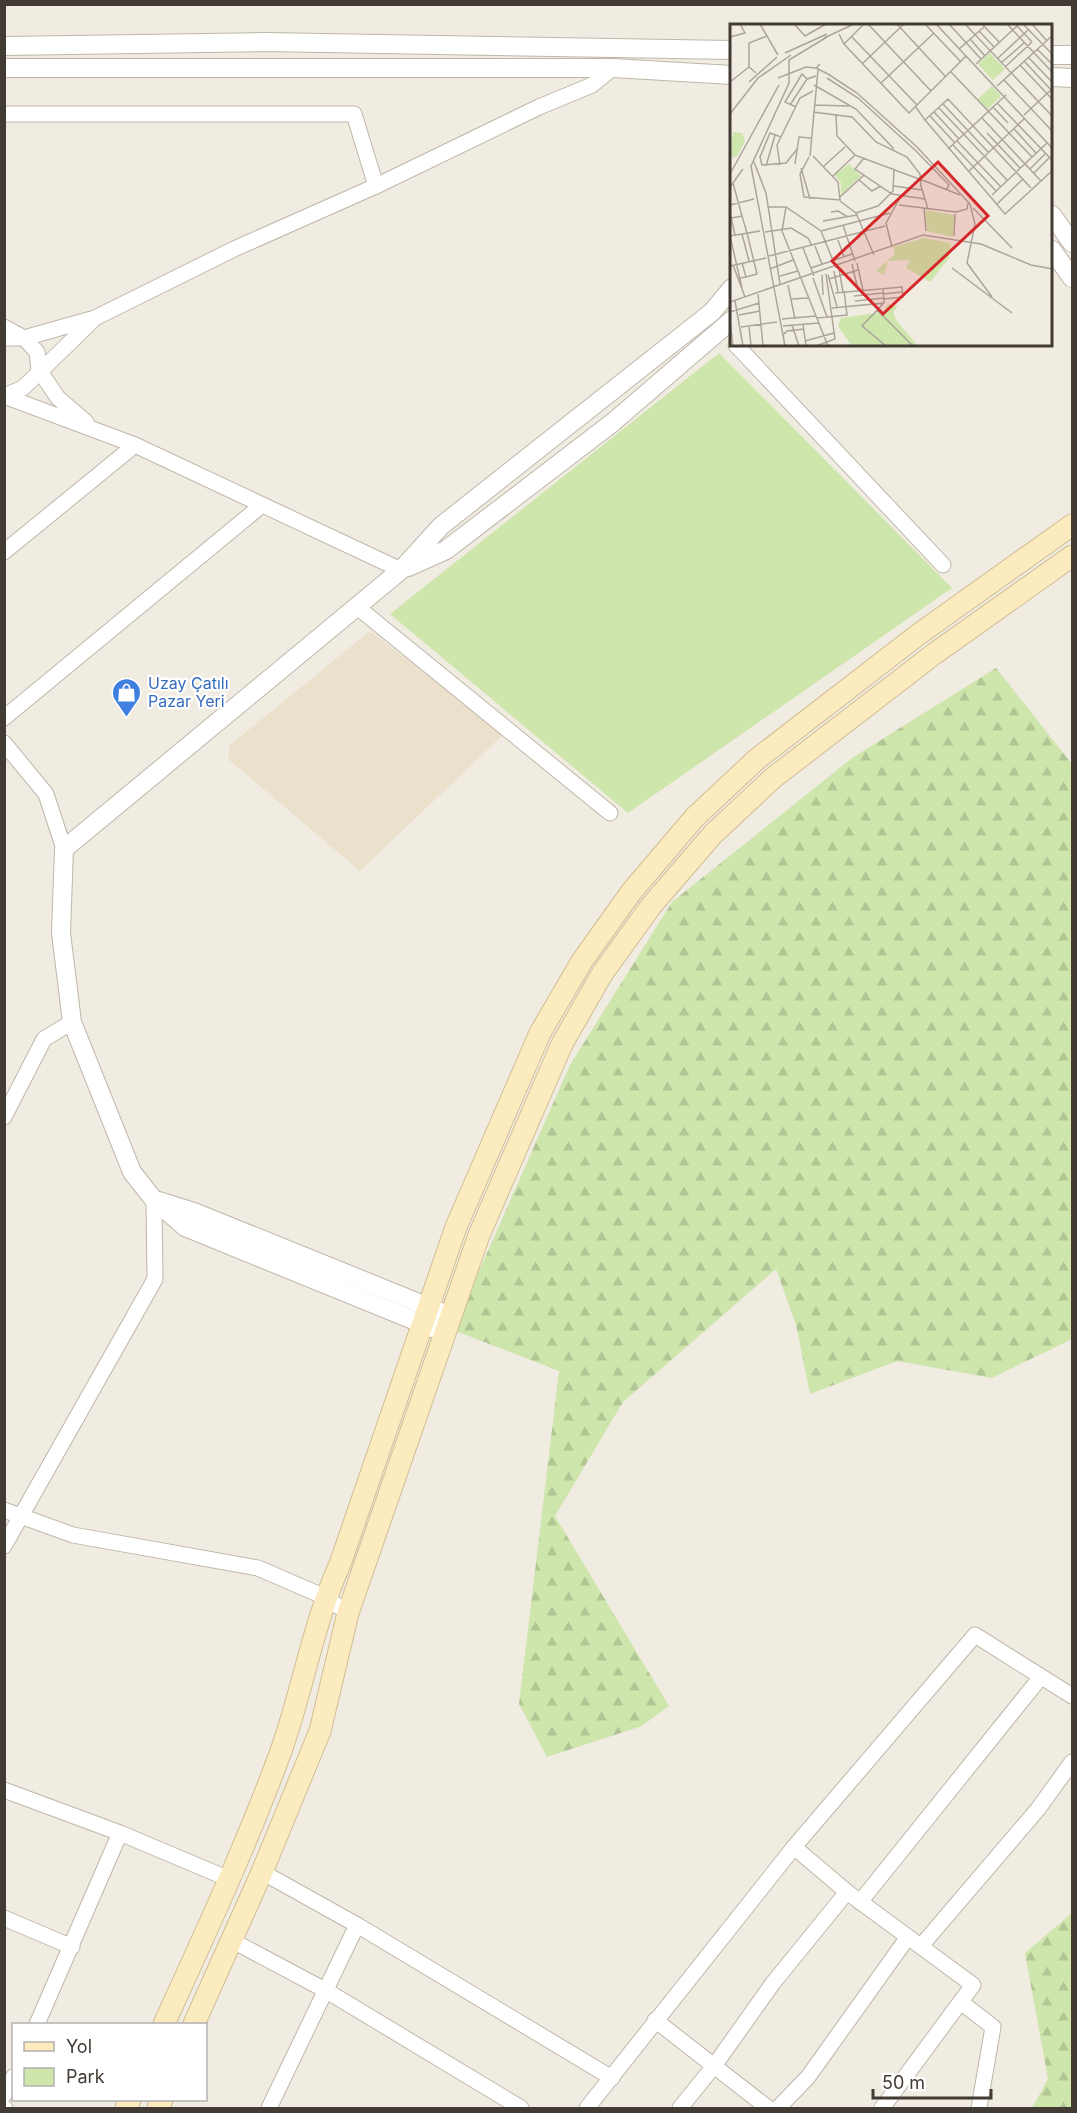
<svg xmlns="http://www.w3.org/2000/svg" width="1077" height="2113" font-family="Inter,sans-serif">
<defs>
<pattern id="forest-firs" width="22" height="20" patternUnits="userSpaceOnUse" patternTransform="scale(1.5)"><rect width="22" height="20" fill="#cee5ab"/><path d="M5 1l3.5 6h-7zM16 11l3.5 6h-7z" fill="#b2c594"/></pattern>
</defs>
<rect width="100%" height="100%" fill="#f1ece2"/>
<path fill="#eae0cc" d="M 370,631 L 504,734 L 360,871 L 228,759 L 230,745 Z"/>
<g fill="url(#forest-firs)">
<path d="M 996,668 L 1072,764 L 1072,1339 L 992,1378 L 897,1361 L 810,1394 L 796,1325 L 776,1269 L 623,1402 L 555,1516 L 669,1706 L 642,1726 L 547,1757 L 519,1704 L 559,1371 L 453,1330 L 570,1065 L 672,902 L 852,758 Z"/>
<path d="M 1072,1913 L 1072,2108 L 1032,2108 L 1048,2079 L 1025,1953 Z"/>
</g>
<path fill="#cee5ab" d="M 719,353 L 952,588 L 628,813 L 390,614 Z"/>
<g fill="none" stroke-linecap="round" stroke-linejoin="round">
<defs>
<g id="minor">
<path d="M 4,114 L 354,114 L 376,186"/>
<path d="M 4,327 L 24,338 L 37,352 L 39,370 L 58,398 L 86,422"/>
<path d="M 4,338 L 24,338 L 95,318 L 234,249 L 376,186 L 539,107 L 592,85 L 613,68"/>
<path d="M 736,345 L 943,565"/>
<path d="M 4,396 L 135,445 L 401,570"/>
<path d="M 4,396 L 23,388 L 93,320"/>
<path d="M 4,552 L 135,445"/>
<path d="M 356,606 L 610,813"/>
<path d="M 4,718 L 262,505"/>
<path d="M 4,743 L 46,794 L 64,849"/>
<path d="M 4,1117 L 44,1039 L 72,1022"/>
<path d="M 4,1510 L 73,1535 L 258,1568 L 325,1597 L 348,1613"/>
<path d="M 4,1546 L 155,1279 L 154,1200"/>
<path d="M 4,1790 L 120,1833 L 229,1879"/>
<path d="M 794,1847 L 847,1892 L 973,1985 L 882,2108"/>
<path d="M 262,1872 L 357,1925 L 612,2078"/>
<path d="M 860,1902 L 1040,1678"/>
<path d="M 4,1918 L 72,1947"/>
<path d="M 231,1940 L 325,1990 L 521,2108"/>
<path d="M 921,1946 L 1038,1809 L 1072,1762"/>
<path d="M 962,2003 L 993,2027 L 979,2108"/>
<path d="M 655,2020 L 768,2108"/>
<path d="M 37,2024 L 120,1833"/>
<path d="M 4,2095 L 14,2076"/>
<path d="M 4,2108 L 5,2108"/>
<path d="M 269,2108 L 357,1925"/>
<path d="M 587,2108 L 794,1847 L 975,1635 L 1072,1696"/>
<path d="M 680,2108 L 714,2066 L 773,1983 L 847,1892"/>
<path d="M 778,2108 L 808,2077 L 908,1937"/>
</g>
<g id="tertiary">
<path d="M 4,46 L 265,42 L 732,50"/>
<path d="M 1052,55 L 1072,55"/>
<path d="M 4,68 L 613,68 L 732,75"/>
<path d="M 1052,77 L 1072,78"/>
<path d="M 1052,215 L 1072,243"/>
<path d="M 1052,250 L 1072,278"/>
<path d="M 408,567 L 446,550 L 612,423 L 732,320"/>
<path d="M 159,1201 L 194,1212 L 451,1316"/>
<path d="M 445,1333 L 185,1227 L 154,1200 L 132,1172 L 72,1022 L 61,933 L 64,849 L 401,570 L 441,526 L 712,312 L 732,288"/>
</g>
<g id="secondary">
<path d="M 164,2024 C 205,1934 247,1844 281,1751 C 303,1689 313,1624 340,1564 L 456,1227 L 540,1033 L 582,961 L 632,891 L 695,817 L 757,759 L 919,634 L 1072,525"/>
<path d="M 194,2024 L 262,1872 L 320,1731 L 348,1613 L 479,1235 L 562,1044 L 602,974 L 651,906 L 713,834 L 773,778 L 934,654 L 1072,556"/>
<path d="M 126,2108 L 130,2100"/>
<path d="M 158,2108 L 162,2100"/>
</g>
</defs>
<use href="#minor" stroke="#bfb6a9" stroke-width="17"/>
<use href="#tertiary" stroke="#bfb6a9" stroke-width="20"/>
<use href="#secondary" stroke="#d0bd93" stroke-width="23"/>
<use href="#minor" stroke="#fff" stroke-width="15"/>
<use href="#tertiary" stroke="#fff" stroke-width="18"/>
<use href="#secondary" stroke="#fdebc0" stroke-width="21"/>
</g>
<defs>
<symbol id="shop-pin" viewBox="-11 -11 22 30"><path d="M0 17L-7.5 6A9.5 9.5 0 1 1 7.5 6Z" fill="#3f7fe0" stroke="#fff"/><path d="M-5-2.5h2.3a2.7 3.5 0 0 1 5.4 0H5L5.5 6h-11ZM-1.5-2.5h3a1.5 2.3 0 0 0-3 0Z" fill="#fff"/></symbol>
</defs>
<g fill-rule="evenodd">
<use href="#shop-pin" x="110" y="676" width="33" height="45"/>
</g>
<g text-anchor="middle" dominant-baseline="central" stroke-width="4.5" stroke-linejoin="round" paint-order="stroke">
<g font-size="16" fill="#366cbe" stroke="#fff" text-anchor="start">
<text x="148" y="683">Uzay Çatılı<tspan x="148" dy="18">Pazar Yeri</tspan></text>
</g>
</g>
<g transform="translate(730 24)">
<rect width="322" height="322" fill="#f1ece2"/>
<path d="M 262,62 L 271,72 L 258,85 L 248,75 ZM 194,214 L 221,219 L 219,234 L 200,258 L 176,244 L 180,236 L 158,237 L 154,251 L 146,247 L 165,230 L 163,223 ZM 158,280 L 168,282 L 163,288 L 166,296 L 188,322 L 122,322 L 108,302 L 111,294 L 153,288 Z" fill="#cee5ab"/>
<path d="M 260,29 L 275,45 L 263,56 L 248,40 ZM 3,108 L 12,109 L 15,117 L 7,132 L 0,134 ZM 119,140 L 131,152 L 111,171 L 111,159 L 105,151 ZM 195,186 L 224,191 L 223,213 L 197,207 Z" fill="#cee5ab"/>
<path fill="none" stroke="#aba59c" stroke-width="1.5" d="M 30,0 L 48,31M 64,0 L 75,12 L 96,0M 138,0 L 201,67M 167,0 L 215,52M 195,0 L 231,38M 206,0 L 323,125M 219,0 L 251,35M 235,0 L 323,93M 252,0 L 269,18M 277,0 L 323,49M 293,0 L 323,31M 302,0 L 317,17M 287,2 L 302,18M 249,7 L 264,23M 109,10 L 114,20 L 179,89 L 236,32M 0,13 L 15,9 L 10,0M 122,13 L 187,81M 94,14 L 124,0M 240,15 L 255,32M 114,20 L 134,0M 229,25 L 254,3M 307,25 L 323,41M 55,29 L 97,10M 299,34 L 323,59M 267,35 L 298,6M 294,37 L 323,68M 133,39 L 174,0M 271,39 L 294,19M 90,40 L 86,44 L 98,50M 246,40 L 289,0M 290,41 L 323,76M 275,43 L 302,18M 221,48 L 302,133M 26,49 L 19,43 L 19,19 L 37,12M 98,50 L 127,69 L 187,123 L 240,180 L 245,200 L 237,239 L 262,273M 48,54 L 76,43 L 86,44M 97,54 L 128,74 L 186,127 L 219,161 L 216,166M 274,56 L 323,108M 0,58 L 19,43M 19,58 L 47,33M 151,59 L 204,9M 84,61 L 126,85 L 164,125M 267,62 L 323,11M 267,79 L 323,137M 213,80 L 259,129M 60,81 L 77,55 L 86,52M 85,81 L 119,82M 185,82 L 195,96 L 218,75 L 301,164M 66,83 L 55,78 L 72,50 L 77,55M 263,83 L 278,99M 209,84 L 277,156M 83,88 L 122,93 L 146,118 L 177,133 L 190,150 L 191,163M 204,88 L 229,115M 0,90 L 28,54 L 61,31M 106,90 L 107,112 L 125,131M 294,91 L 323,64M 200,92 L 225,119M 252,94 L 311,157M 195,96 L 275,190 L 323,146M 284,105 L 306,129M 257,109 L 290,144M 51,113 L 40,109 L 30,133 L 32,141 L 56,139 L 68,124M 227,117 L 271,163M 223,121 L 266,167M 218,125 L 276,71M 80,132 L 88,46M 79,133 L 70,150 L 74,173 L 110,176 L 108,158 L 83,132M 134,134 L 125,145 L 162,170 L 195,175M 24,138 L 36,169 L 50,260M 65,140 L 69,113 L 81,114M 50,141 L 47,121 L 70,74 L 83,67M 36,142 L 45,111M 94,142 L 115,123M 71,144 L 80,175M 300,145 L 315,130M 239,147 L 294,95M 304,149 L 319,134M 0,150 L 49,61M 103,152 L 125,131 L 197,158M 129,156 L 142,167 L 151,162M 195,157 L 230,171M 3,159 L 12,192M 164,162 L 192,166M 191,162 L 198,185M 0,163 L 13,145M 262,171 L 317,119M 110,173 L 134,151M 110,177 L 126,189 L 148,182 L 163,167 L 164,145M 267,180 L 293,155M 0,181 L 24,175M 169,181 L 226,188 L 237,185 L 238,179M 39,183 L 56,183 L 91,207 L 106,244M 56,183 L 52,207 L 98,322M 194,184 L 196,207M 243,184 L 282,224M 101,188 L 108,187 L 118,193M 0,189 L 5,211M 126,189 L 144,231M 1,194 L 12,192 L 17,209 L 27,250 L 16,253M 93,197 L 127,191M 113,201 L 125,237M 91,207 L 160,189M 35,208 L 61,204 L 78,214 L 82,222M 12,210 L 19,237M 0,212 L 12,264M 0,212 L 30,207M 224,212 L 225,190M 108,216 L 114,233M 85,222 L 92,240M 162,223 L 156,199 L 171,172M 73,224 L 84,252M 39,232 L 155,202M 127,239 L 133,266M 122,240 L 128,266M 3,241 L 15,273M 0,242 L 36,234M 81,244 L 122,230M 222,244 L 282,289M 40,245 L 63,236M 109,245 L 113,268M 104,247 L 108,268M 92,251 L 93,271M 98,251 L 107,283M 50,252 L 68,247M 10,254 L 16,253 L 12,239M 83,254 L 97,293M 99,255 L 128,246M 58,261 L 65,295M 105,269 L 172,263 L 173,273 L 154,275M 28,270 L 33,322M 153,270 L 172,268M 124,272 L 153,269M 61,275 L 79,274M 5,277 L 13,322M 125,277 L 154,274M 0,278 L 193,211 L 251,220 L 301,241 L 323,245M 153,280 L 132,302 L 156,322M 102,284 L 154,279 L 153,264M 147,286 L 183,322M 0,288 L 29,279M 9,291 L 30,287M 87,294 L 117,291 L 114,267M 52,295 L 86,292M 0,297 L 3,322M 73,300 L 76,322M 62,301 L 69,322M 19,302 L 21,322M 53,302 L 89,299M 11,303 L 47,298M 53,311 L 57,307 L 74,305M 75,317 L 104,309M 55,322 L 21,142 L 59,59 L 59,36 L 97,13M 86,322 L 105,315 L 96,250"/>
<path fill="#d62828" fill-opacity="0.15" stroke="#d62828" stroke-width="3" d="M 208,138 L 258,192 L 153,290 L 102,237 Z"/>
<rect width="322" height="322" fill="none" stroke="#423b33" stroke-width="3"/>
</g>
<rect width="1077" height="2113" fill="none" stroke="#423b33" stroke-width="12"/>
<rect x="12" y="2023" width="195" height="78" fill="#ffffff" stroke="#b3b1ad" stroke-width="1.5"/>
<rect x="24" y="2042" width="30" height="9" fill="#fdebc0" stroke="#b3b1ad" stroke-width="1.5"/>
<text x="66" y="2053" font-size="18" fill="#423b33">Yol</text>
<rect x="24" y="2068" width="30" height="18" fill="#cee5ab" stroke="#b3b1ad" stroke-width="1.5"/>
<text x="66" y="2083" font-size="18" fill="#423b33">Park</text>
<path d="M873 2089v9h118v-9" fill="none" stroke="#423b33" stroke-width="3"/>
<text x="882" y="2089" font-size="18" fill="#423b33" stroke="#ffffff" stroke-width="4.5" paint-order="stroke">50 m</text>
</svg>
